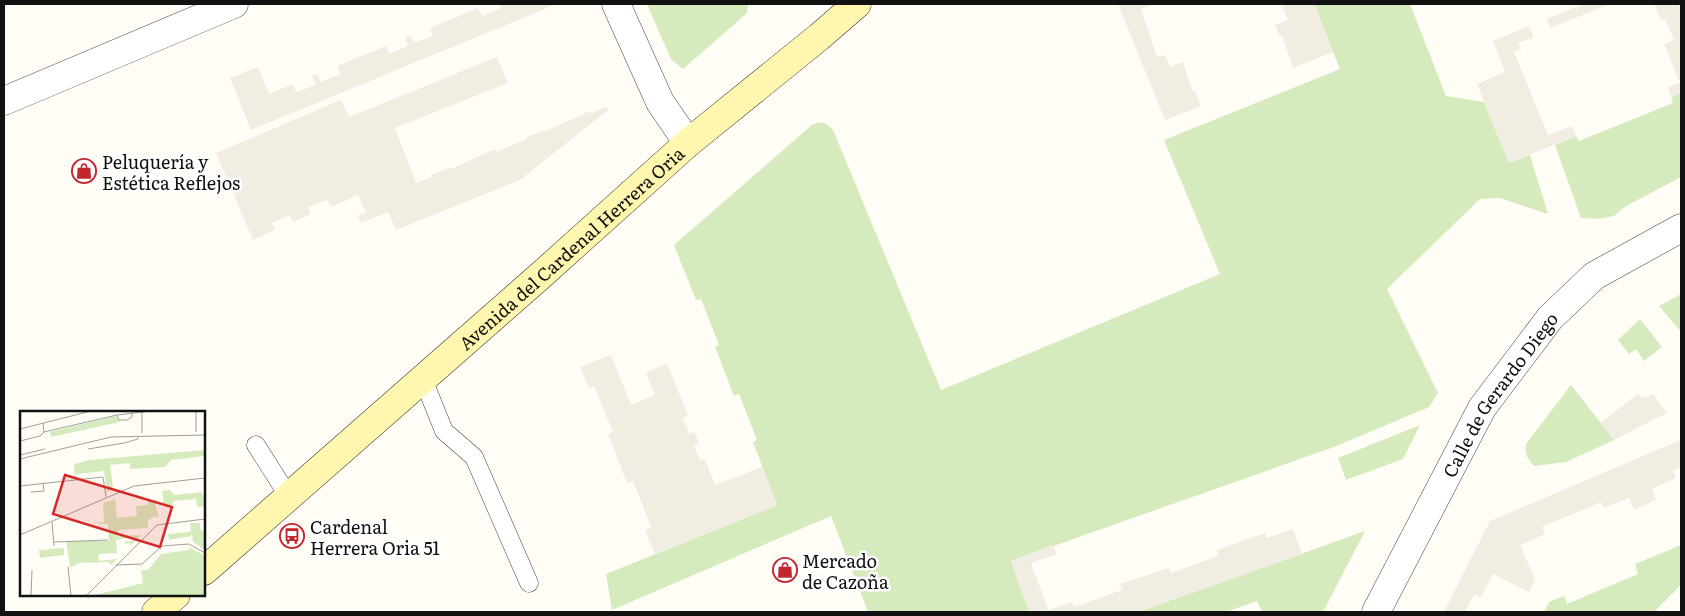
<svg xmlns="http://www.w3.org/2000/svg" width="1685" height="616" font-family="Literata,serif">
<rect width="100%" height="100%" fill="#fffdf5"/>
<g fill="#d5ebbd">
<path d="M 647,4 L 748,4 L 747,13 L 683,69 L 671,59 Z"/>
<path d="M 1314,4 L 1410,4 L 1446,96 L 1484,102 L 1509,163 L 1530,155 L 1548,214 L 1500,198 L 1480,199 L 1387,289 L 1438,393 L 1429,407 L 1334,447 L 1011,561 L 1029,612 L 868,612 L 831,516 L 612,610 L 606,574 L 777,505 L 753,442 L 757,440 L 739,394 L 734,396 L 715,347 L 719,345 L 701,299 L 696,300 L 674,245 L 813,124 C 823,121 827,123 833,130 L 941,390 L 1220,274 L 1164,140 L 1340,69 Z"/>
<path d="M 1681,93 L 1681,177 L 1626,206 L 1614,216 L 1598,219 L 1581,218 L 1555,145 L 1576,136 L 1579,141 L 1673,103 L 1671,97 Z"/>
<path d="M 1681,294 L 1681,332 L 1659,306 Z"/>
<path d="M 1640,319 L 1662,347 L 1644,361 L 1636,349 L 1629,354 L 1618,340 Z"/>
<path d="M 1571,385 L 1614,440 L 1566,462 L 1534,466 C 1528,459 1524,454 1526,444 Z"/>
<path d="M 1420,425 L 1403,459 L 1346,480 L 1338,458 Z"/>
<path d="M 1365,531 L 1323,612 L 1262,612 L 1257,601 L 1226,612 L 1138,612 Z"/>
<path d="M 1681,545 L 1681,585 L 1654,612 L 1544,612 L 1549,602 L 1564,596 L 1567,604 L 1638,574 L 1635,564 Z"/>
</g>
<g fill="#f1ede2">
<path d="M 500,4 L 557,4 L 251,130 L 230,78 L 258,67 L 269,94 L 293,84 L 296,92 L 316,85 L 312,76 L 317,74 L 321,82 L 340,74 L 337,66 L 386,46 L 389,54 L 408,46 L 405,38 L 408,36 L 410,35 L 414,43 L 433,36 L 430,28 L 478,8 L 482,16 L 501,8 Z"/>
<path d="M 1118,4 L 1154,4 L 1141,9 L 1157,57 L 1165,55 L 1170,67 L 1183,62 L 1192,91 L 1194,90 L 1201,106 L 1165,120 Z"/>
<path d="M 1289,4 L 1314,4 L 1333,52 L 1293,68 L 1282,35 L 1280,36 L 1275,25 L 1288,20 L 1282,6 Z"/>
<path d="M 1584,4 L 1610,4 L 1550,28 L 1547,19 Z"/>
<path d="M 1654,4 L 1678,4 L 1681,11 L 1681,93 L 1671,97 L 1668,87 L 1680,83 L 1664,44 L 1674,40 L 1665,19 L 1661,20 Z"/>
<path d="M 1529,26 L 1534,37 L 1518,43 L 1521,49 L 1514,52 L 1548,135 L 1572,126 L 1576,136 L 1509,163 L 1477,84 L 1505,72 L 1493,41 Z"/>
<path d="M 497,57 L 508,83 L 395,128 L 416,183 L 432,177 L 431,175 L 450,168 L 451,169 L 495,149 L 496,152 L 527,139 L 526,137 L 545,130 L 546,131 L 590,111 L 591,113 L 606,107 L 608,110 L 520,180 L 396,230 L 388,212 L 361,223 L 358,215 L 366,212 L 358,195 L 331,207 L 327,200 L 308,207 L 311,214 L 293,222 L 290,215 L 272,223 L 275,230 L 253,240 L 216,153 L 341,100 L 349,117 Z"/>
<path d="M 611,355 L 631,405 L 655,395 L 646,373 L 667,363 L 688,416 L 683,418 L 686,425 L 689,434 L 694,432 L 699,443 L 694,446 L 700,460 L 705,459 L 715,485 L 762,467 L 777,505 L 655,554 L 645,530 L 651,527 L 633,481 L 627,483 L 608,434 L 613,432 L 594,386 L 589,388 L 580,367 Z"/>
<path d="M 1638,394 L 1642,398 L 1653,394 L 1667,413 L 1614,440 L 1600,423 Z"/>
<path d="M 1681,440 L 1681,467 L 1673,471 L 1676,478 L 1652,489 L 1656,500 L 1634,510 L 1629,498 L 1604,508 L 1601,502 L 1542,527 L 1545,534 L 1520,545 L 1535,580 L 1529,592 L 1493,574 L 1481,597 L 1474,594 L 1465,612 L 1444,612 L 1490,521 Z"/>
<path d="M 1293,529 L 1302,554 L 1138,612 L 1029,612 L 1011,561 L 1053,545 L 1057,554 L 1031,563 L 1048,610 L 1072,602 L 1074,607 L 1122,590 L 1120,584 L 1169,568 L 1171,573 L 1218,556 L 1217,550 L 1265,533 L 1267,538 Z"/>
</g>
<g fill="none" stroke-linecap="round" stroke-linejoin="round">
<defs>
<g id="lane">
<path d="M 423,379 L 444,431 L 474,457 L 529,583"/>
<path d="M 256,445 L 289,497"/>
</g>
<g id="street">
<path d="M 616,4 L 660,102 L 688,143"/>
<path d="M 4,101 L 234,4"/>
<path id="s1" d="M 1376,612 L 1482,408 L 1550,318 L 1594,276 L 1681,228"/>
</g>
<g id="secondary">
<path id="s2" d="M 204,571 L 540,276 L 688,143 L 819,37 L 857,4"/>
<path d="M 156,612 L 176,595"/>
</g>
</defs>
<use href="#lane" stroke="#444" stroke-width="19"/>
<use href="#street" stroke="#444" stroke-width="29"/>
<use href="#secondary" stroke="#333" stroke-width="29"/>
<use href="#lane" stroke="#fff" stroke-width="18"/>
<use href="#street" stroke="#fff" stroke-width="28"/>
<use href="#secondary" stroke="#fff6b0" stroke-width="28"/>
</g>
<defs>
<symbol id="shop-ring" viewBox="-11 -11 22 22"><circle r="9.5" fill="#fff" stroke="#c4262e" stroke-width="1.5"/><path d="M-5-2.5h2.3a2.7 3.5 0 0 1 5.4 0H5L5.5 6h-11ZM-1.5-2.5h3a1.5 2.3 0 0 0-3 0Z" fill="#c4262e"/></symbol>
<symbol id="bus-ring" viewBox="-11 -11 22 22"><circle r="9.5" fill="#fff" stroke="#c4262e" stroke-width="1.5"/><path d="M-5-6H5V4H4V6H2V4H-2V6H-4V4H-5ZM-3.5-4V0h7V-4ZM-3.5 1.2v1.5H-2V1.2ZM2 1.2v1.5H3.5V1.2Z" fill="#c4262e"/></symbol>
</defs>
<g fill-rule="evenodd">
<use href="#shop-ring" x="70" y="157" width="28" height="28"/>
<use href="#bus-ring" x="278" y="522" width="28" height="28"/>
<use href="#shop-ring" x="771" y="556" width="28" height="28"/>
</g>
<g text-anchor="middle" dominant-baseline="central" stroke-width="5" stroke-linejoin="round" paint-order="stroke">
<g font-size="18" fill="#111" stroke="#fff" text-anchor="start">
<text x="102" y="161">Peluquería y<tspan x="102" dy="21">Estética Reflejos</tspan></text>
<text x="310" y="526">Cardenal<tspan x="310" dy="21">Herrera Oria 51</tspan></text>
<text x="802" y="560">Mercado<tspan x="802" dy="21">de Cazoña</tspan></text>
</g>
<g font-size="18" fill="#111" stroke="#fff">
<text stroke="none"><textPath href="#s2" startOffset="489">Avenida del Cardenal Herrera Oria</textPath></text>
<text stroke="none"><textPath href="#s1" startOffset="251">Calle de Gerardo Diego</textPath></text>
</g>
</g>
<g transform="translate(20 411)">
<rect width="185" height="185" fill="#fffdf5"/>
<path d="M 96,5 L 100,11 L 31,26 L 30,21 ZM 185,39 L 185,45 L 151,49 L 145,56 L 110,58 L 110,52 L 90,54 L 93,77 L 87,81 L 84,60 L 57,63 L 55,66 L 54,53 L 69,49 ZM 150,79 L 154,84 L 182,81 L 185,95 L 177,96 L 176,88 L 153,90 L 153,94 L 144,95 L 142,80 ZM 95,88 L 97,107 L 117,105 L 116,95 L 128,94 L 128,89 L 134,89 L 139,107 L 135,105 L 128,109 L 128,117 L 98,119 L 99,125 L 121,124 L 111,134 L 108,131 L 106,134 L 105,130 L 113,130 L 113,126 L 96,129 L 97,142 L 78,143 L 79,150 L 97,148 L 91,154 L 88,151 L 59,152 L 51,156 L 51,161 L 46,130 L 89,130 L 88,113 L 72,112 L 84,111 L 83,92 ZM 170,112 L 180,112 L 181,120 L 185,120 L 185,139 L 173,131 L 172,122 L 171,125 L 149,129 L 148,123 L 171,121 ZM 169,136 L 185,145 L 185,185 L 71,185 L 123,172 L 121,159 L 128,159 L 141,143 L 169,139 ZM 44,137 L 44,144 L 20,147 L 19,139 Z" fill="#d5ebbd"/>
<path fill="none" stroke="#a09f9a" stroke-width="1" d="M 122,0 L 122,22M 176,0 L 176,21M 97,4 L 99,9 L 107,9 L 112,6 L 112,1M 0,18 L 71,0M 24,21 L 97,4 L 131,0M 0,30 L 20,25 L 24,21 L 23,12M 68,38 L 104,32 L 118,28 L 118,25M 0,44 L 25,38M 0,48 L 91,26 L 185,24M 0,75 L 83,66 L 86,86M 11,81 L 24,80 L 23,72M 32,111 L 34,135M 0,124 L 114,75 L 185,67M 34,131 L 88,129M 96,154 L 122,153 L 142,135 L 169,133 L 185,142M 48,156 L 51,185M 11,185 L 12,159M 66,185 L 137,114 L 185,108"/>
<path fill="#d62828" fill-opacity="0.15" stroke="#d62828" stroke-width="2.5" d="M 45,64 L 152,96 L 140,136 L 33,103 Z"/>
<rect width="185" height="185" fill="none" stroke="#111" stroke-width="2.5"/>
</g>
<rect width="1685" height="616" fill="none" stroke="#111111" stroke-width="10"/>
</svg>
